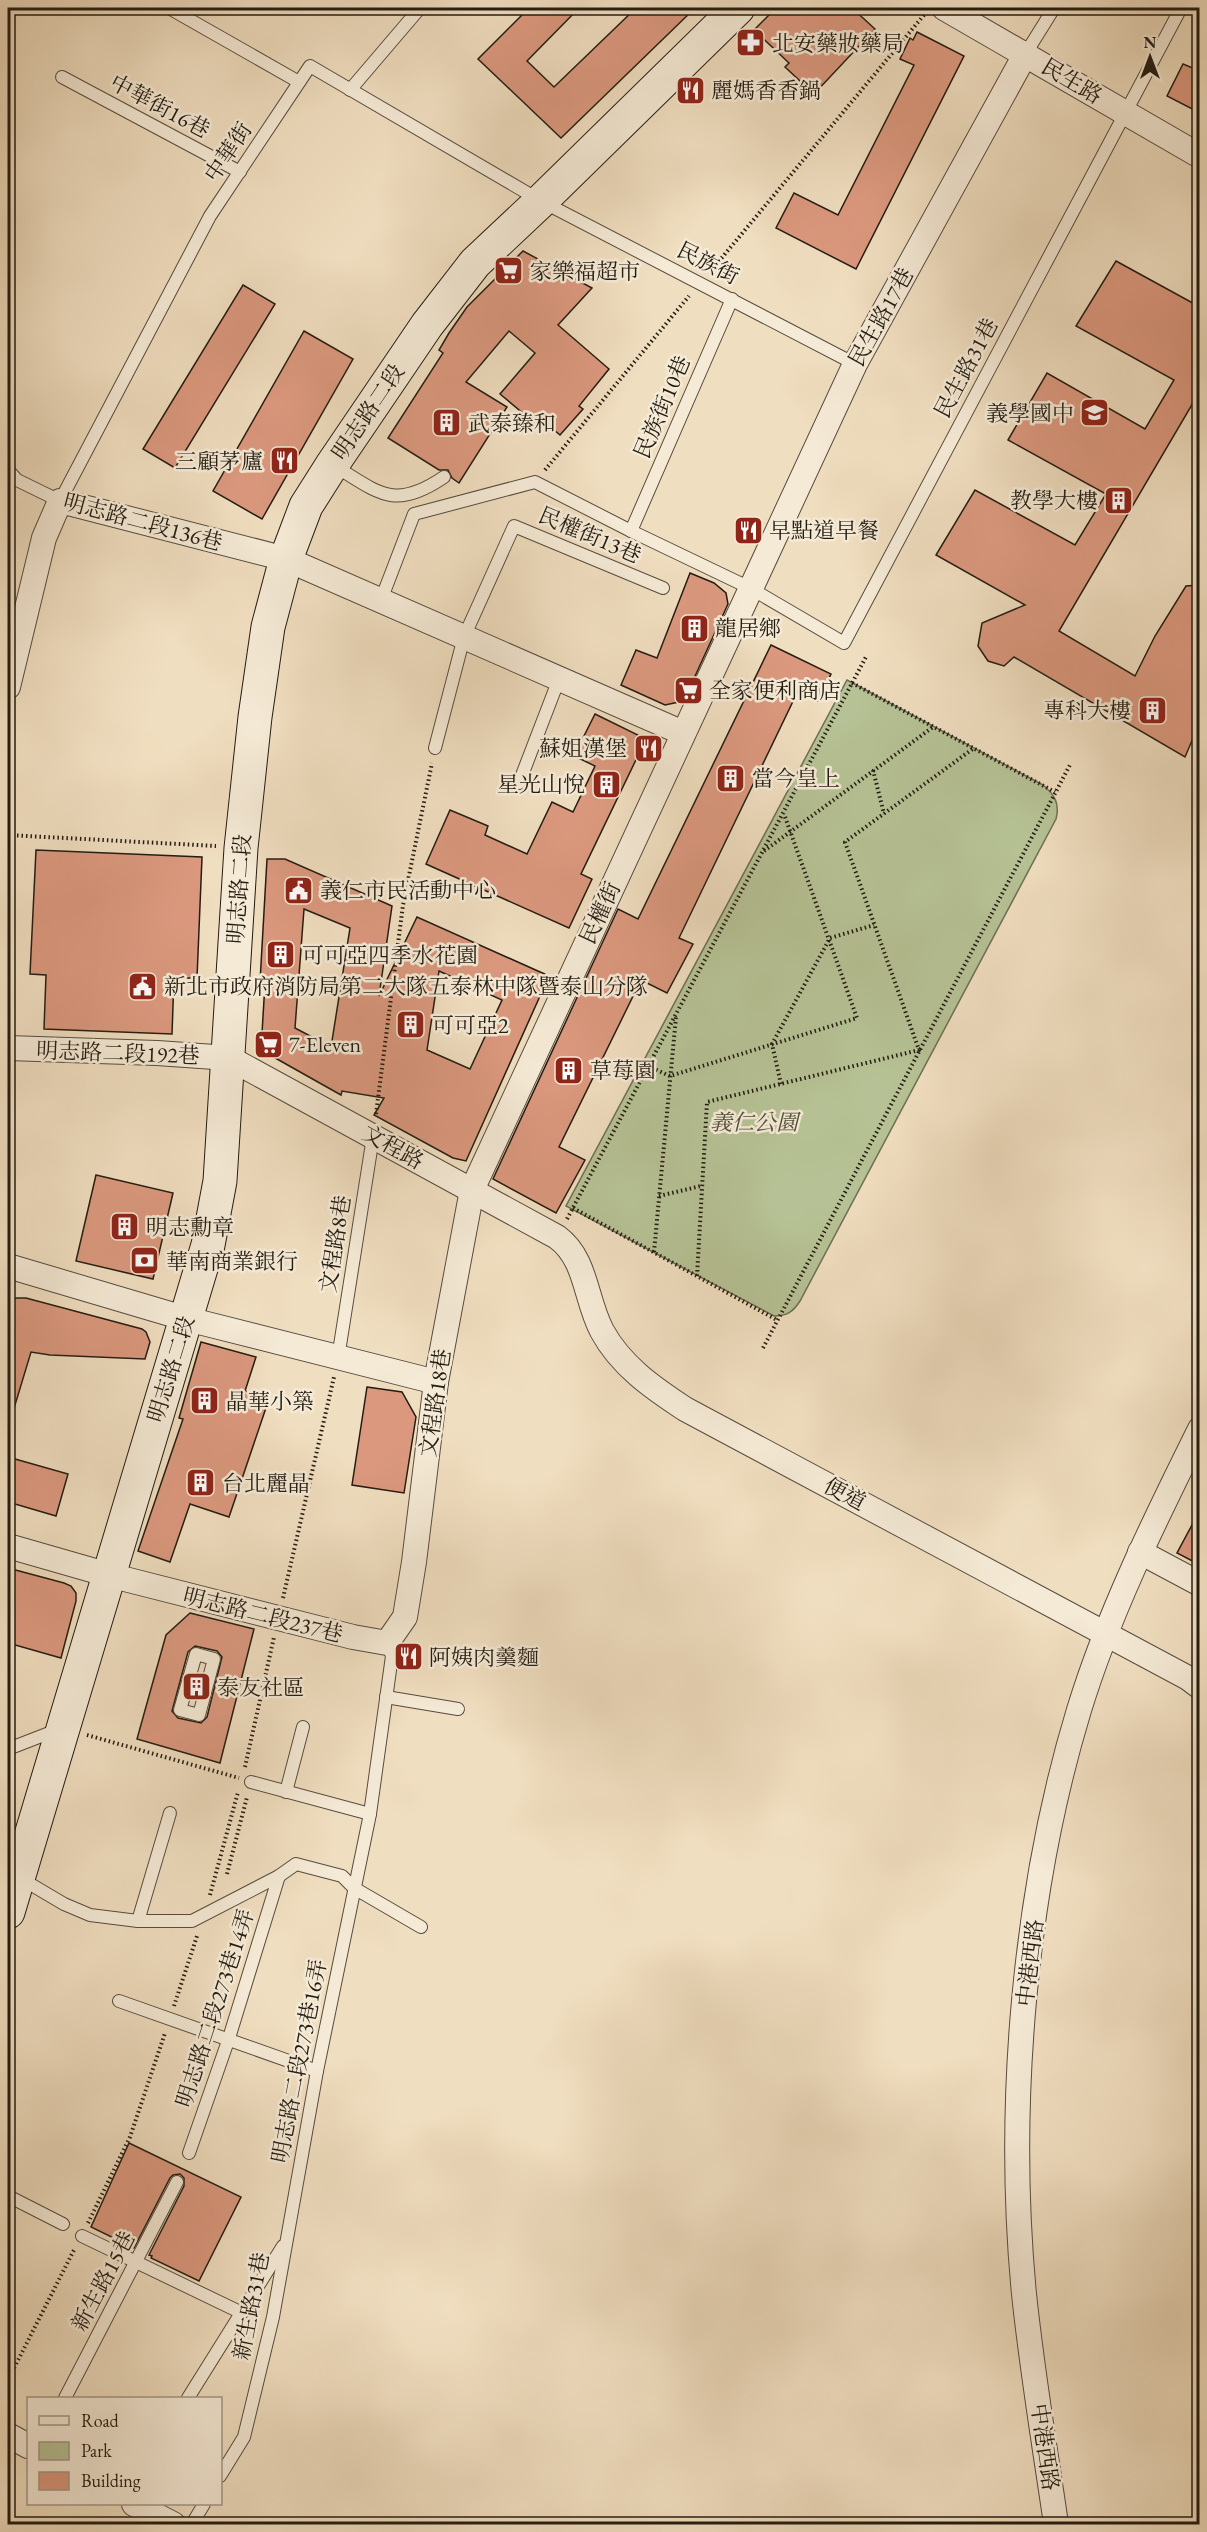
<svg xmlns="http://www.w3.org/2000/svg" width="1207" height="2532" font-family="'EB Garamond','Noto Serif TC',serif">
<rect width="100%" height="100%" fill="#f0dec0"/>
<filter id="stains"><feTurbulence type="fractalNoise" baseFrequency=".00333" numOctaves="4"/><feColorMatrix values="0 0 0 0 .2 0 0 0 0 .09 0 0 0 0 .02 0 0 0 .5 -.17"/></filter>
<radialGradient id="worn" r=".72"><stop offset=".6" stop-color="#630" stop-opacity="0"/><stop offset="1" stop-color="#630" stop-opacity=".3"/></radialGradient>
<path fill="#b6c295" stroke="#6c6f54" stroke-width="1.5" d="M 847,680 L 1043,785 C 1055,795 1060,804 1056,819 L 800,1301 C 793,1312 787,1316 774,1316 L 566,1206 Z"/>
<g fill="#db987e" stroke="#231c12" stroke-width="1.5" fill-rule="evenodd">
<path d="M 529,8 L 579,8 L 527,61 L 554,87 L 636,8 L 695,8 L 561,138 L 478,59 Z"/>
<path d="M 776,8 L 852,8 L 875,29 L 814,94 L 785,67 L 789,63 L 754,30 Z"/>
<path d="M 917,32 L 964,56 L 856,269 L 776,228 L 794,193 L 838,215 L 914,65 L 900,59 L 910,38 L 913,40 Z"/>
<path d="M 1183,64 L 1200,71 L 1200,113 L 1167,96 Z"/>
<path d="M 523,251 L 592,288 L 558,325 L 609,369 L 579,406 L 583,409 L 560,435 L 547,424 L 542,429 L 500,394 L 535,353 L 509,331 L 466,382 L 507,407 L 459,483 L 452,478 L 448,470 L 439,470 L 388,438 L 443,353 L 439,350 L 449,333 L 467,307 Z"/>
<path d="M 1116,261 L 1200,307 L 1200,391 L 1059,631 L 1135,676 L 1155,636 L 1186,586 L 1200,585 L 1200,739 L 1194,736 L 1185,757 L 1014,657 L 1004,666 L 988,661 L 978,646 L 982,623 L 1025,605 L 936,555 L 975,490 L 1075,545 L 1106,494 L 1008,440 L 1047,373 L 1145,429 L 1174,380 L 1076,326 Z"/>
<path d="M 243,285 L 275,304 L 175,468 L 143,449 Z"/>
<path d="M 304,331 L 353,359 L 262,519 L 213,491 Z"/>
<path d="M 690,573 L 714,583 L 726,593 L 728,604 L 685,698 L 679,702 L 665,705 L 621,685 L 636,650 L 657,658 Z"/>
<path d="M 771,645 L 831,674 L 818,701 L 798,691 L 679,938 L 693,944 L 667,993 L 641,980 L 559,1147 L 585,1160 L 556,1213 L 493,1179 L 618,909 L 638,919 Z"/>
<path d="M 595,714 L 646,739 L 581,874 L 592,879 L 569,928 L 426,864 L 450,810 L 488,826 L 485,835 L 527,854 L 552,802 L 573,812 L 595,766 L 574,756 Z"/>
<path d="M 36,850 L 202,857 L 197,978 L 174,978 L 172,1034 L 44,1029 L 46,975 L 30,974 Z"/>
<path d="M 267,859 L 285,859 L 392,906 L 379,996 L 417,917 L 549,976 L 466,1161 L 453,1158 L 374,1115 L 384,1098 L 342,1091 L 341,1095 L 261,1050 L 265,983 L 260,982 ZM 304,909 L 350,928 L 331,1047 L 295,1028 ZM 439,971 L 502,1000 L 470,1069 L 427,1050 Z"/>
<path d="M 96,1175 L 173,1193 L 153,1279 L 76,1261 Z"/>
<path d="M 17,1298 L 26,1298 L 142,1329 L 146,1332 L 150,1342 L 145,1359 L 50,1355 L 31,1352 L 12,1415 L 8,1415 L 8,1300 Z"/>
<path d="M 201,1342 L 256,1357 L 245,1391 L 269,1399 L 229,1517 L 190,1504 L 170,1562 L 138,1551 L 183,1419 L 179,1418 Z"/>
<path d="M 367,1387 L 402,1392 L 416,1417 L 404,1493 L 352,1485 Z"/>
<path d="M 8,1457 L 68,1474 L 56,1516 L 8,1502 Z"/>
<path d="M 1200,1510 L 1200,1565 L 1177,1553 Z"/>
<path d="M 8,1568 L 64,1583 L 71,1586 L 76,1593 L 76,1601 L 61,1658 L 8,1643 Z"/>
<path d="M 190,1613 L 254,1629 L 220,1763 L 137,1739 L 166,1635 ZM 195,1646 L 217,1651 L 222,1657 L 207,1717 L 201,1723 L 178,1718 L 172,1711 L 188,1652 Z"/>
<path d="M 129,2143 L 241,2197 L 199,2281 L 151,2258 L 152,2256 L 149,2255 L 184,2186 L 184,2178 L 180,2174 L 173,2175 L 170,2178 L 134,2248 L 91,2227 Z"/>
</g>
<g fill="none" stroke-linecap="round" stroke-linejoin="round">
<defs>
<g id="service">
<path d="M 169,8 L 299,82"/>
<path d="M 1026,53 L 1054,8"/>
<path d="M 62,77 L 240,172"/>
<path d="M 350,90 L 420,8"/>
<path d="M 333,465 C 379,493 394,511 444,477"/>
<path d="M 8,470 L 17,480 L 60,501 L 210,216 L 310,66 L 541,201 L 855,364"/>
<path d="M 631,531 L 732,299"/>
<path d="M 381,600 L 414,514 L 535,482 L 631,531 L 750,588 L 844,643 L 1181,8"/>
<path d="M 435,748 L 464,637 L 514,526 L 663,588"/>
<path d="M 519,783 L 559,679"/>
<path d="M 338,1358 L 373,1137"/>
<path d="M 196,1654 L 214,1659 L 199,1715 L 180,1710 Z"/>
<path d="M 386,1697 L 458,1709"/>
<path d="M 8,1749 L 57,1730"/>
<path d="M 251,1782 L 370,1814"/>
<path d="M 286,1792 L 303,1727"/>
<path d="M 20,1878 L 64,1904 L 90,1915 L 138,1921 L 192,1921 L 279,1876 L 296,1864 L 342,1876 L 354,1888 L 421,1927"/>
<path d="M 138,1921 L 170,1813"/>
<path d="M 119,2001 L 317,2071"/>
<path d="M 189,2153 L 229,2038 L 279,1876"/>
<path d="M 8,2196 L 63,2224"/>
<path d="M 82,2236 L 242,2313"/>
<path d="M 65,2398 L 177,2182"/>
<path d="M 188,2398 L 283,2246"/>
<path d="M 220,2476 L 244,2437 L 273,2317 L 317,2071 L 370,1814 L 392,1656 L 387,1643"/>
<path d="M 192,2524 L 204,2504"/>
</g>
<g id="minor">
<path d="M 944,8 L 1200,156"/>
<path d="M 8,687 L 44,538 L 60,501 L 286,559 L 683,733"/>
<path d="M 8,1048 L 157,1053 L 229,1058 L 557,1237 C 587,1259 585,1299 602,1331 C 621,1366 653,1388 685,1409 L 1188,1678 L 1200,1687"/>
<path d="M 8,1266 L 187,1319 L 436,1382"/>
<path d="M 8,1546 L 109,1575 L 353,1637 L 387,1643 L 405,1617 L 414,1562 L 436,1382 L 472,1190 L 855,364 L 1026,53"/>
<path d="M 1140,1552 L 1200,1584"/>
<path d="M 8,2435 L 28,2446"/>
<path d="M 134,2504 L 173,2524"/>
<path d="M 1056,2524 C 1045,2448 1032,2371 1024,2294 C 1006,2106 1024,1891 1079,1710 C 1109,1612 1155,1520 1200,1429"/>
</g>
<path id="secondary" d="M 8,1912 L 208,1245 L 220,1181 L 241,848 L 255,717 L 268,627 L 286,559 L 306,506 L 332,465 L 427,325 L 475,263 L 541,201 L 738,8"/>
</defs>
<use href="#service" stroke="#564c3e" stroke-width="14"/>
<use href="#minor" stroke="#564c3e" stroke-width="26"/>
<use href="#secondary" stroke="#231c12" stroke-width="35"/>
<g stroke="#231c12" stroke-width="4" stroke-dasharray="1.5 3" stroke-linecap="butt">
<path d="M 710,272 L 924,15"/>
<path d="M 545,470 L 689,296"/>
<path d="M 852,683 L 1055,792"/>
<path d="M 873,770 L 884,814"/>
<path d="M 8,835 L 216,846"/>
<path d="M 764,851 L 933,727"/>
<path d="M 648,1066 L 670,1076 L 857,1018 L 784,814"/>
<path d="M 781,1084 L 772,1044 L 830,938 L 874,925"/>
<path d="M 376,1114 L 403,905 L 432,763"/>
<path d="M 659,1196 L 701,1186"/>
<path d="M 573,1208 L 777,1320"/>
<path d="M 567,1219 L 867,655"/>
<path d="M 654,1252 L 676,1017"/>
<path d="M 697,1276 L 707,1102 L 919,1050 L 845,842 L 974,748"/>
<path d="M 763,1348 L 1071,763"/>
<path d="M 283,1598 L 334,1377"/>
<path d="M 87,1735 L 239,1778"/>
<path d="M 245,1767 L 274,1637"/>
<path d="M 227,1874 L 247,1797"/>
<path d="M 210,1895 L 238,1792"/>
<path d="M 174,2006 L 197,1936"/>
<path d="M 88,2223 L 130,2137 L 165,2033"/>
<path d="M 8,2380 L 75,2248"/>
</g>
<use href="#service" stroke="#f5ead6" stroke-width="12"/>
<use href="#minor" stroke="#f5ead6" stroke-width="24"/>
<use href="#secondary" stroke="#f5ead6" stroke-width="33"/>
</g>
<defs>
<symbol id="pharmacy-square" viewBox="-11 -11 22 22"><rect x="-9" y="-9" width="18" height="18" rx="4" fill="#8f2418" stroke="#f5ead6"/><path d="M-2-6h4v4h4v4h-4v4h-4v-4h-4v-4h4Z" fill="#fff"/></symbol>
<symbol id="restaurant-square" viewBox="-11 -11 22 22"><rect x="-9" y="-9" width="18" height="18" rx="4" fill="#8f2418" stroke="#f5ead6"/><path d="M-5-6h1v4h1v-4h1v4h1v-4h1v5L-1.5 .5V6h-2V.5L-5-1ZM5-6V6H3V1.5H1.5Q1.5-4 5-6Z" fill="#fff"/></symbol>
<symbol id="supermarket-square" viewBox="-11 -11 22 22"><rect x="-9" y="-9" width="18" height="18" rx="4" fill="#8f2418" stroke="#f5ead6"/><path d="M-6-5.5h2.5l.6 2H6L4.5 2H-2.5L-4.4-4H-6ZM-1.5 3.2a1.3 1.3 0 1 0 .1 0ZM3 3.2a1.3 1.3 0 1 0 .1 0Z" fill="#fff"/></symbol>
<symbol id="school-square" viewBox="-11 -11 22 22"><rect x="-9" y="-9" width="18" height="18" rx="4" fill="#8f2418" stroke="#f5ead6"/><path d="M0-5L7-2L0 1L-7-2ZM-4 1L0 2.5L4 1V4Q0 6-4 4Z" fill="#fff"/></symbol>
<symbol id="building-square" viewBox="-11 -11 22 22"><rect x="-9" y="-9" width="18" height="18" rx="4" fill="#8f2418" stroke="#f5ead6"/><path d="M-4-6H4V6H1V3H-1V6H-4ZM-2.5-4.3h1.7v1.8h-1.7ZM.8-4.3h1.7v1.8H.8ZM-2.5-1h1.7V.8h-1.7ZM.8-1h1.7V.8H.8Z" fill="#fff"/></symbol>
<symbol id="civic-square" viewBox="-11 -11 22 22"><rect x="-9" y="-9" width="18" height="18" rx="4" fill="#8f2418" stroke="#f5ead6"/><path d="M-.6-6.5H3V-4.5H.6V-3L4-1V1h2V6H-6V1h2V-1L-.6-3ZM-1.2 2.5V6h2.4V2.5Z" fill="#fff"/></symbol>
<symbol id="bank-square" viewBox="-11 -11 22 22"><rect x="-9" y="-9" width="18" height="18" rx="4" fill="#8f2418" stroke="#f5ead6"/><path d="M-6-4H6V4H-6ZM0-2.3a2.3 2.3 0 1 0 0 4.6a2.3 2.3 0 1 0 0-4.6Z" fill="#fff"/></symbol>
</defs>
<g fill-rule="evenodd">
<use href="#pharmacy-square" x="734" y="26" width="33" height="33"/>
<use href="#restaurant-square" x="674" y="74" width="33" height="33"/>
<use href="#supermarket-square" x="492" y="254" width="33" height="33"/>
<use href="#school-square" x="1078" y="396" width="33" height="33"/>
<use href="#building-square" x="430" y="406" width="33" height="33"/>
<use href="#restaurant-square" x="268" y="444" width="33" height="33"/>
<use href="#building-square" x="1102" y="484" width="33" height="33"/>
<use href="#restaurant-square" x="732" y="514" width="33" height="33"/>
<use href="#building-square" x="678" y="612" width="33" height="33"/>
<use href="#supermarket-square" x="672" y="674" width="33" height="33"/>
<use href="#building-square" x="1136" y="694" width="33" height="33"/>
<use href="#restaurant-square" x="632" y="732" width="33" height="33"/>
<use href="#building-square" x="714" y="762" width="33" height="33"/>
<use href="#building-square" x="590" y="768" width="33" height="33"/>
<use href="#civic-square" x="282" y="874" width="33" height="33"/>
<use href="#building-square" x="264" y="938" width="33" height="33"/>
<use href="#civic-square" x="126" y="970" width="33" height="33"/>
<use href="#building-square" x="394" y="1008" width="33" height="33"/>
<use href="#supermarket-square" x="252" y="1028" width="33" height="33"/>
<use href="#building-square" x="552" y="1054" width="33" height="33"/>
<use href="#building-square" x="108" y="1210" width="33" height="33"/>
<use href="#bank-square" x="128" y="1244" width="33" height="33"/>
<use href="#building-square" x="188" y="1384" width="33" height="33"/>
<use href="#building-square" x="184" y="1466" width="33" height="33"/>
<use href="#restaurant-square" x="392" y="1640" width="33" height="33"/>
<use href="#building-square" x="180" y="1670" width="33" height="33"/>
</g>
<g text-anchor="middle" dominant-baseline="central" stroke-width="5" stroke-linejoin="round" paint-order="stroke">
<g font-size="22" fill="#231c12" stroke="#f5ead6" text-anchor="start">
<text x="772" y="43">北安藥妝藥局</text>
<text x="711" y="90">麗媽香香鍋</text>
<text x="530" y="271">家樂福超市</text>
<text x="1074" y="413" text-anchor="end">義學國中</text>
<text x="468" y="423">武泰臻和</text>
<text x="263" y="461" text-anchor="end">三顧茅廬</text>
<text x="1098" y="500" text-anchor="end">教學大樓</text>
<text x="769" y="530">早點道早餐</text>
<text x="715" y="628">龍居鄉</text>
<text x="709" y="690">全家便利商店</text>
<text x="1131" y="710" text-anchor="end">專科大樓</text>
<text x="627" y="748" text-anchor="end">蘇姐漢堡</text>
<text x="752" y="778">當今皇上</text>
<text x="585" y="784" text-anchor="end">星光山悅</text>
<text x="320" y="890">義仁市民活動中心</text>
<text x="302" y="955">可可亞四季水花園</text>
<text x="164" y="986">新北市政府消防局第二大隊五泰林中隊暨泰山分隊</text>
<text x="432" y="1025">可可亞2</text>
<text x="289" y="1044">7-Eleven</text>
<text x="590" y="1070">草莓園</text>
<text x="146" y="1227">明志勳章</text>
<text x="166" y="1261">華南商業銀行</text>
<text x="226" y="1401">晶華小築</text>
<text x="222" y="1483">台北麗晶</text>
<text x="429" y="1657">阿姨肉羹麵</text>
<text x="217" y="1687">泰友社區</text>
</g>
<g font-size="22" fill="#231c12" stroke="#f5ead6">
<text transform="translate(1072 81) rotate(31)">民生路</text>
<text transform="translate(160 106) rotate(28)">中華街16巷</text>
<text transform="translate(228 152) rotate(-56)">中華街</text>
<text transform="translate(708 263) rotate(27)">民族街</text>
<text transform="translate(881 317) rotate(-61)">民生路17巷</text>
<text transform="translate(966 368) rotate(-62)">民生路31巷</text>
<text transform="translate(662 407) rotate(-67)">民族街10巷</text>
<text transform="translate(368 412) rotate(-56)">明志路二段</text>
<text transform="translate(143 522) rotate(15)">明志路二段136巷</text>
<text transform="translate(590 535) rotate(23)">民權街13巷</text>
<text transform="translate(239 889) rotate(-86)">明志路二段</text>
<text transform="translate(600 913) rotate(-65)">民權街</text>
<text transform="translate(118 1053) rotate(2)">明志路二段192巷</text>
<text transform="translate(393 1147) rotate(29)">文程路</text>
<text transform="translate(335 1244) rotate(-81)">文程路8巷</text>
<text transform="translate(171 1369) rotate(-73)">明志路二段</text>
<text transform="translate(435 1403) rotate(-82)">文程路18巷</text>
<text transform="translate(845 1494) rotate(28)">便道</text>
<text transform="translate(263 1615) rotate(14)">明志路二段237巷</text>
<text transform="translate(1030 1963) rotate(-83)">中港西路</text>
<text transform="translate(215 2008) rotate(-72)">明志路二段273巷14弄</text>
<text transform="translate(299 2061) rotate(-79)">明志路二段273巷16弄</text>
<text transform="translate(103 2281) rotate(-62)">新生路15巷</text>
<text transform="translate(251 2306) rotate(-79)">新生路31巷</text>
<text transform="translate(1045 2447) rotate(82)">中港西路</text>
</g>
<g font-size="22" font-style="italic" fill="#4f4e39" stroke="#f5ead6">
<text x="754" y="1122">義仁公園</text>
</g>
</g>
<rect width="1207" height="2532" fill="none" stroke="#f0dec0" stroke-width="30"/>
<rect x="9" y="9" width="1189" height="2514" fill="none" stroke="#231c12" stroke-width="3"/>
<rect x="15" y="15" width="1177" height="2502" fill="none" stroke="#231c12" stroke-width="1.5"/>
<rect x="27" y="2397" width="195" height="108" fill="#f5ead6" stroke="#a19888" stroke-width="1.5"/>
<rect x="39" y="2416" width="30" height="9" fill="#f5ead6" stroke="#a19888" stroke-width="1.5"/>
<text x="81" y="2427" font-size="18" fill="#231c12">Road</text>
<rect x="39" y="2442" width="30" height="18" fill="#b6c295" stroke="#a19888" stroke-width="1.5"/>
<text x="81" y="2457" font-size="18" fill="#231c12">Park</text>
<rect x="39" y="2472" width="30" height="18" fill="#db987e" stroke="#a19888" stroke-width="1.5"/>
<text x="81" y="2487" font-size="18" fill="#231c12">Building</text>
<g transform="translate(1150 57)" stroke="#f5ead6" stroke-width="4.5" paint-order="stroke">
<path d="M0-4.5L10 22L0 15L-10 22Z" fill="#231c12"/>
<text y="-9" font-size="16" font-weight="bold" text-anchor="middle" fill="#231c12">N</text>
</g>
<rect width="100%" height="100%" filter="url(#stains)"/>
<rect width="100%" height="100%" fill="url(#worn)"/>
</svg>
